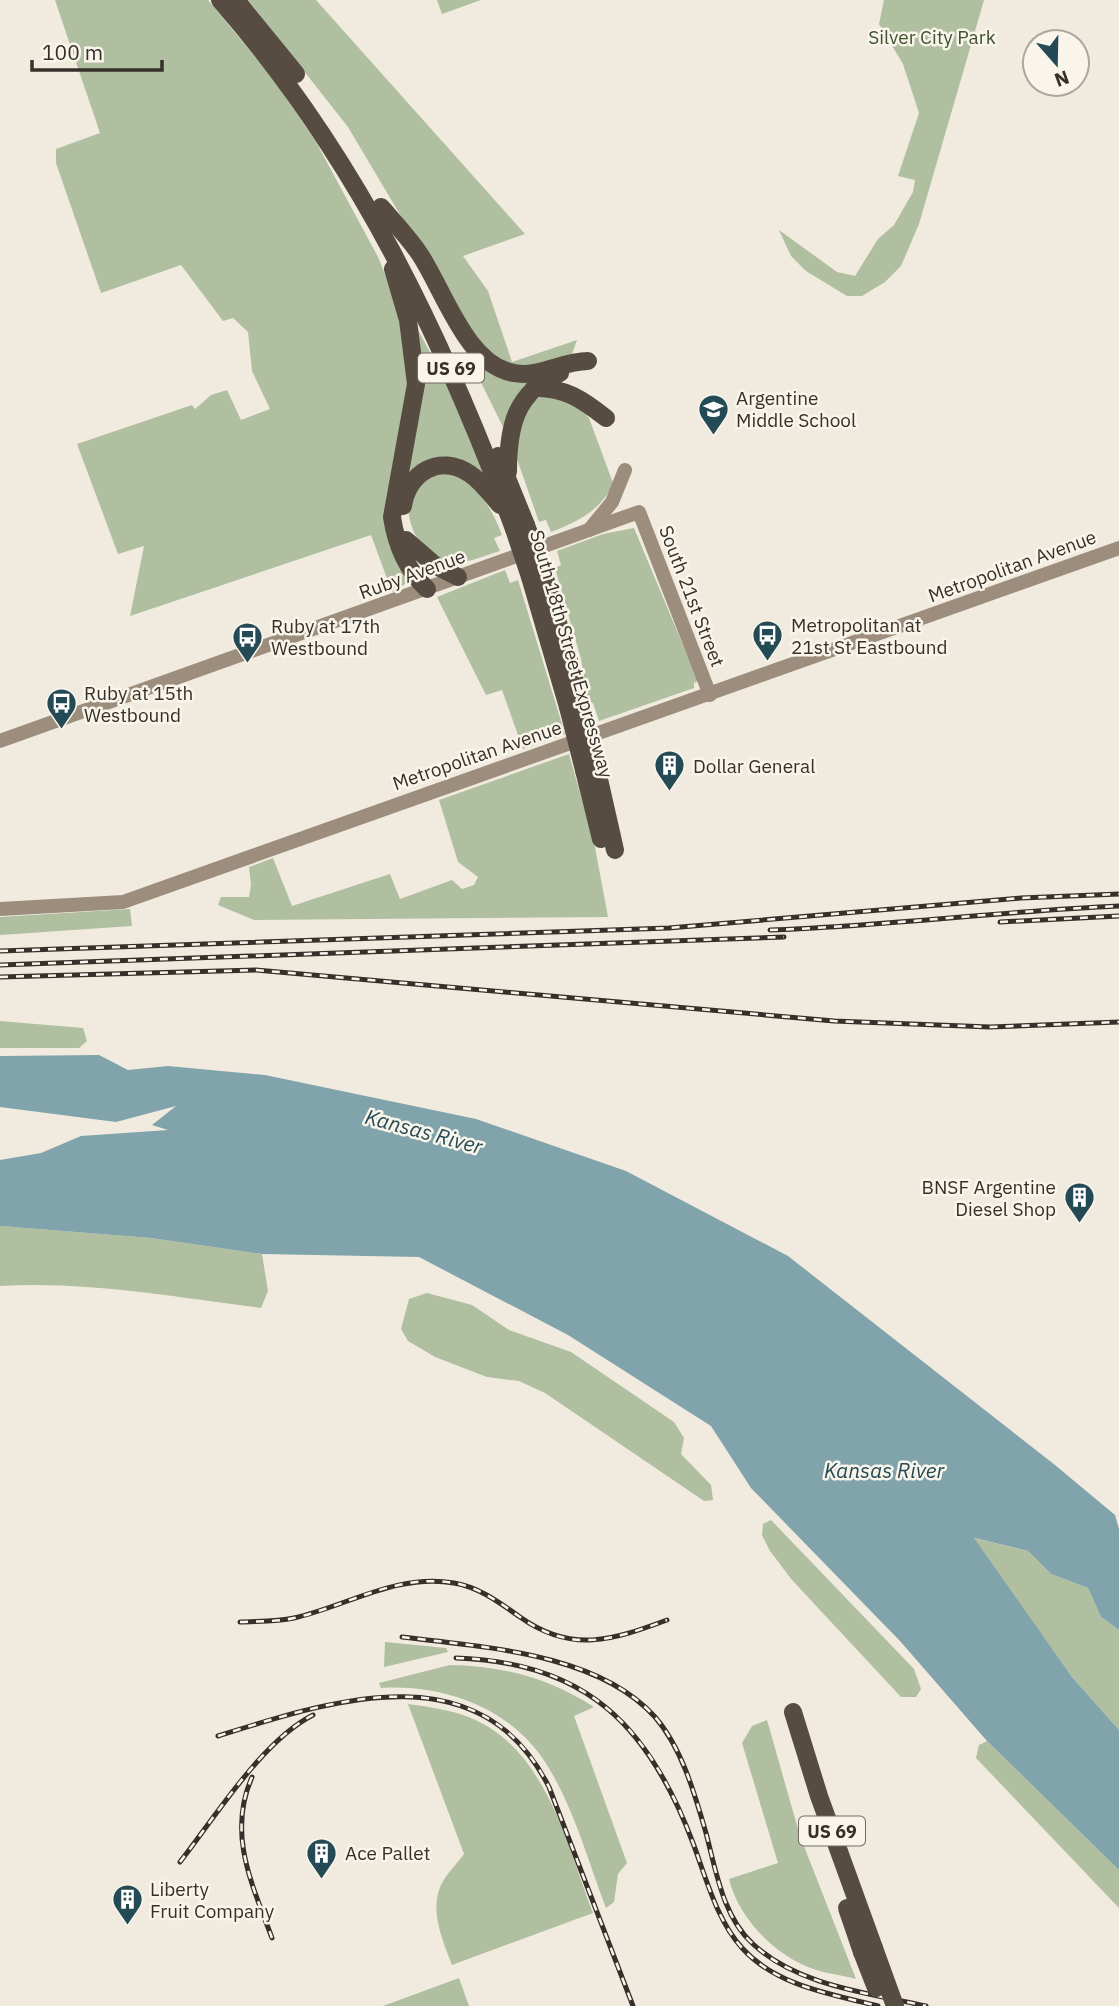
<svg xmlns="http://www.w3.org/2000/svg" width="1119" height="2006" font-family="'IBM Plex Sans',sans-serif">
<rect width="100%" height="100%" fill="#f1ebdf"/>
<g fill="#afbfa0">
<path d="M 55,0 L 208,0 L 271,76 L 316,142 L 378,257 L 401,314 L 409,384 L 385,507 L 405,575 L 405,584 L 392,592 L 371,535 L 130,616 L 144,546 L 118,554 L 77,444 L 192,405 L 195,409 L 211,395 L 227,390 L 241,420 L 270,409 L 252,371 L 248,332 L 233,318 L 223,321 L 181,265 L 101,293 L 56,163 L 56,149 L 100,133 Z"/>
<path d="M 248,0 L 316,0 L 525,234 L 463,256 L 488,291 L 512,362 L 577,340 L 572,354 L 536,367 L 512,367 L 475,341 L 348,127 Z"/>
<path d="M 437,0 L 481,0 L 442,14 Z"/>
<path d="M 884,0 L 984,0 L 919,224 L 901,266 L 885,282 L 862,296 L 847,296 L 806,271 L 791,256 L 779,230 L 837,272 L 855,276 L 878,239 L 894,225 L 913,192 L 915,180 L 898,176 L 919,113 L 903,64 L 879,24 Z"/>
<path d="M 415,324 L 450,390 L 485,477 L 466,467 L 405,480 Z"/>
<path d="M 458,336 L 469,348 L 535,377 L 505,431 Z"/>
<path d="M 545,395 L 575,403 L 589,418 L 613,483 C 602,510 577,522 551,532 L 546,520 L 539,522 L 517,459 L 515,435 L 532,402 Z"/>
<path d="M 446,472 C 477,484 490,504 502,535 L 494,538 L 500,551 C 484,556 464,565 447,563 C 424,559 405,524 409,503 C 411,495 418,486 421,478 Z"/>
<path d="M 634,528 L 698,681 L 694,683 L 694,688 L 599,721 L 593,703 L 589,704 L 581,659 L 555,568 L 561,565 L 557,551 L 603,534 Z"/>
<path d="M 505,570 L 510,583 L 518,580 L 565,734 L 523,749 L 502,690 L 486,695 L 437,597 Z"/>
<path d="M 569,754 L 594,842 L 608,917 L 254,920 L 218,905 L 221,897 L 249,897 L 251,885 L 249,867 L 273,858 L 292,906 L 390,874 L 400,899 L 452,880 L 462,889 L 474,885 L 478,877 L 458,862 L 439,800 Z"/>
<path d="M 130,909 L 132,926 L 0,935 L 0,917 Z"/>
<path d="M 0,1021 L 83,1028 L 87,1041 L 79,1048 L 0,1048 Z"/>
<path d="M 0,1226 L 151,1238 L 262,1254 L 268,1291 L 261,1308 C 175,1297 86,1281 0,1286 Z"/>
<path d="M 427,1293 L 472,1305 L 509,1330 L 571,1352 L 674,1422 L 684,1438 L 681,1454 L 711,1485 L 713,1500 L 704,1501 L 545,1393 L 519,1381 L 487,1377 L 435,1357 L 408,1341 L 401,1329 L 409,1299 Z"/>
<path d="M 771,1520 L 914,1669 L 921,1689 L 916,1697 L 901,1697 L 792,1580 L 770,1551 L 762,1535 L 763,1524 Z"/>
<path d="M 973,1538 L 1028,1551 L 1051,1574 L 1088,1588 L 1101,1617 L 1119,1630 L 1119,1730 L 1072,1677 Z"/>
<path d="M 385,1642 L 446,1648 L 448,1652 L 384,1667 Z"/>
<path d="M 450,1665 C 504,1666 549,1678 594,1707 L 574,1716 L 627,1863 L 618,1874 L 614,1902 L 606,1908 C 588,1861 574,1808 547,1765 C 512,1708 444,1684 381,1688 L 379,1683 Z"/>
<path d="M 408,1704 C 430,1707 451,1710 471,1718 C 546,1749 567,1845 593,1913 L 452,1965 C 443,1941 429,1911 441,1885 C 446,1874 457,1864 464,1854 Z"/>
<path d="M 767,1720 L 800,1836 L 856,1979 C 841,1975 822,1973 808,1967 C 772,1952 738,1917 729,1879 L 778,1863 L 742,1743 L 752,1726 Z"/>
<path d="M 987,1741 L 1119,1870 L 1119,1908 L 976,1758 L 979,1745 Z"/>
<path d="M 459,1978 L 469,2006 L 383,2006 Z"/>
</g>
<path fill="#80a3ac" d="M 99,1055 L 128,1070 L 168,1066 L 265,1075 L 476,1119 L 626,1171 L 788,1256 L 1055,1465 L 1115,1515 L 1119,1529 L 1119,1630 L 1101,1617 L 1088,1588 L 1051,1574 L 1028,1551 L 974,1538 L 1072,1677 L 1119,1730 L 1119,1870 L 987,1741 L 900,1641 L 751,1488 L 711,1426 L 568,1335 L 419,1257 L 262,1254 L 151,1238 L 0,1226 L 0,1160 L 41,1153 L 81,1136 L 168,1130 L 152,1125 L 176,1106 L 116,1122 L 0,1107 L 0,1056 Z"/>
<g fill="none" stroke-linecap="round" stroke-linejoin="round">
<g stroke="#9c8d7d" stroke-width="14">
<path d="M 589,530 L 612,502 L 625,470"/>
<path d="M 0,741 L 639,512 L 710,695"/>
<path d="M 0,909 L 123,902 L 1119,548"/>
</g>
<g stroke="#574c42" stroke-width="18">
<path d="M 220,0 C 357,157 442,335 514,529"/>
<path d="M 236,0 L 296,74"/>
<path d="M 381,207 C 394,222 408,237 419,253 C 444,290 466,365 514,373 C 539,378 562,361 588,361"/>
<path d="M 393,269 L 408,320 L 416,384 L 392,517 C 396,544 407,570 427,589"/>
<path d="M 534,388 C 565,387 583,400 606,418"/>
<path d="M 498,456 L 526,525"/>
<path d="M 508,472 C 508,427 515,392 560,373"/>
<path d="M 403,506 C 408,473 439,453 470,474 C 482,482 491,495 500,505"/>
<path d="M 406,540 L 436,566 L 458,577"/>
<path d="M 543,571 L 581,702"/>
<path d="M 530,577 L 568,707"/>
<path d="M 596,766 L 615,850"/>
<path d="M 584,770 L 601,839"/>
<path d="M 793,1712 L 819,1796 L 874,1948"/>
<path d="M 847,1908 L 862,1952"/>
</g>
<defs>
<g id="rail">
<path d="M 1000,922 L 1119,916"/>
<path d="M 770,930 C 887,926 1002,911 1119,906"/>
<path d="M 0,951 L 669,928 L 1021,898 L 1119,894"/>
<path d="M 0,965 L 784,937"/>
<path d="M 0,977 L 256,970 L 834,1021 L 990,1027 L 1119,1022"/>
<path d="M 240,1622 C 258,1621 276,1622 294,1618 C 347,1606 397,1573 454,1583 C 479,1587 500,1603 520,1617 C 572,1654 613,1640 667,1620"/>
<path d="M 402,1637 C 483,1647 598,1653 655,1717 C 682,1748 695,1795 706,1833 C 716,1871 723,1917 753,1944 C 798,1986 869,1993 926,2006"/>
<path d="M 456,1658 C 586,1662 649,1726 693,1843 C 706,1878 717,1921 743,1949 C 777,1986 831,1994 878,2006"/>
<path d="M 218,1736 C 333,1700 480,1650 549,1787 L 633,2006"/>
<path d="M 252,1777 C 227,1834 252,1884 272,1938"/>
<path d="M 180,1862 C 216,1816 262,1741 313,1715"/>
</g>
</defs>
<use href="#rail" stroke="#37302a" stroke-width="5"/>
<use href="#rail" stroke="#f9f5eb" stroke-width="2.5" stroke-dasharray="8" stroke-linecap="butt"/>
<g stroke="#574c42" stroke-width="18">
<path d="M 526,525 L 543,571"/>
<path d="M 514,529 L 530,577"/>
<path d="M 581,702 L 596,766"/>
<path d="M 568,707 L 584,770"/>
<path d="M 874,1948 L 895,2006"/>
<path d="M 862,1952 L 876,1988"/>
</g>
</g>
<defs>
<symbol id="school-pin" viewBox="-11 -11 22 30"><path d="M0 17L-7.5 6A9.5 9.5 0 1 1 7.5 6Z" fill="#234a55" stroke="#f9f5eb"/><path d="M0-5L7-2L0 1L-7-2ZM-4 1L0 2.5L4 1V4Q0 6-4 4Z" fill="#fff"/></symbol>
<symbol id="bus-pin" viewBox="-11 -11 22 30"><path d="M0 17L-7.5 6A9.5 9.5 0 1 1 7.5 6Z" fill="#234a55" stroke="#f9f5eb"/><path d="M-5-6H5V4H4V6H2V4H-2V6H-4V4H-5ZM-3.5-4V0h7V-4ZM-3.5 1.2v1.5H-2V1.2ZM2 1.2v1.5H3.5V1.2Z" fill="#fff"/></symbol>
<symbol id="building-pin" viewBox="-11 -11 22 30"><path d="M0 17L-7.5 6A9.5 9.5 0 1 1 7.5 6Z" fill="#234a55" stroke="#f9f5eb"/><path d="M-4-6H4V6H1V3H-1V6H-4ZM-2.5-4.3h1.7v1.8h-1.7ZM.8-4.3h1.7v1.8H.8ZM-2.5-1h1.7V.8h-1.7ZM.8-1h1.7V.8H.8Z" fill="#fff"/></symbol>
</defs>
<g fill-rule="evenodd">
<use href="#school-pin" x="696" y="392" width="35" height="47"/>
<use href="#bus-pin" x="750" y="618" width="35" height="47"/>
<use href="#bus-pin" x="230" y="620" width="35" height="47"/>
<use href="#bus-pin" x="44" y="686" width="35" height="47"/>
<use href="#building-pin" x="652" y="748" width="35" height="47"/>
<use href="#building-pin" x="1062" y="1180" width="35" height="47"/>
<use href="#building-pin" x="304" y="1836" width="35" height="47"/>
<use href="#building-pin" x="110" y="1882" width="35" height="47"/>
</g>
<g text-anchor="middle" dominant-baseline="central" stroke-width="5" stroke-linejoin="round" paint-order="stroke">
<g fill="#f9f5eb" stroke="#716b64" stroke-width="2">
<rect x="418" y="353.5" width="66" height="29" rx="5"/>
<rect x="799" y="1816.5" width="66" height="29" rx="5"/>
</g>
<g font-size="18" font-weight="bold" fill="#37302a">
<text x="451" y="368">US 69</text>
<text x="832" y="1831">US 69</text>
</g>
<g font-size="19" fill="#405330" stroke="#f9f5eb">
<text x="932" y="37">Silver City Park</text>
</g>
<g font-size="19" fill="#37302a" stroke="#f9f5eb" text-anchor="start">
<text x="736" y="398">Argentine<tspan x="736" dy="22">Middle School</tspan></text>
<text x="791" y="625">Metropolitan at<tspan x="791" dy="22">21st St Eastbound</tspan></text>
<text x="271" y="626">Ruby at 17th<tspan x="271" dy="22">Westbound</tspan></text>
<text x="84" y="693">Ruby at 15th<tspan x="84" dy="22">Westbound</tspan></text>
<text x="693" y="766">Dollar General</text>
<text x="1056" y="1187" text-anchor="end">BNSF Argentine<tspan x="1056" dy="22">Diesel Shop</tspan></text>
<text x="345" y="1853">Ace Pallet</text>
<text x="150" y="1889">Liberty<tspan x="150" dy="22">Fruit Company</tspan></text>
</g>
<g font-size="19" fill="#37302a" stroke="#f9f5eb">
<text transform="translate(1012 566) rotate(-20)">Metropolitan Avenue</text>
<text transform="translate(412 574) rotate(-20)">Ruby Avenue</text>
<text transform="translate(692 596) rotate(69)">South 21st Street</text>
<text transform="translate(572 654) rotate(74)">South 18th Street Expressway</text>
<text transform="translate(477 755) rotate(-19)">Metropolitan Avenue</text>
</g>
<g font-size="21" font-style="italic" fill="#234a55" stroke="#f9f5eb">
<text transform="translate(424 1131) rotate(15)">Kansas River</text>
<text x="884" y="1470">Kansas River</text>
</g>
</g>
<g transform="translate(1056 63) rotate(160)"><circle r="33" fill="#f9f5eb" stroke="#aba69e" stroke-width="2"/>
<path d="M0-5L12 26L0 18L-12 26Z" fill="#234a55"/>
<text y="-10" font-size="19" font-weight="bold" text-anchor="middle" fill="#37302a">N</text>
</g>
<path d="M32 60v10h130v-10" fill="none" stroke="#37302a" stroke-width="3.5"/>
<text x="42" y="60" font-size="21" fill="#37302a" stroke="#f9f5eb" stroke-width="5" paint-order="stroke">100 m</text>
</svg>
